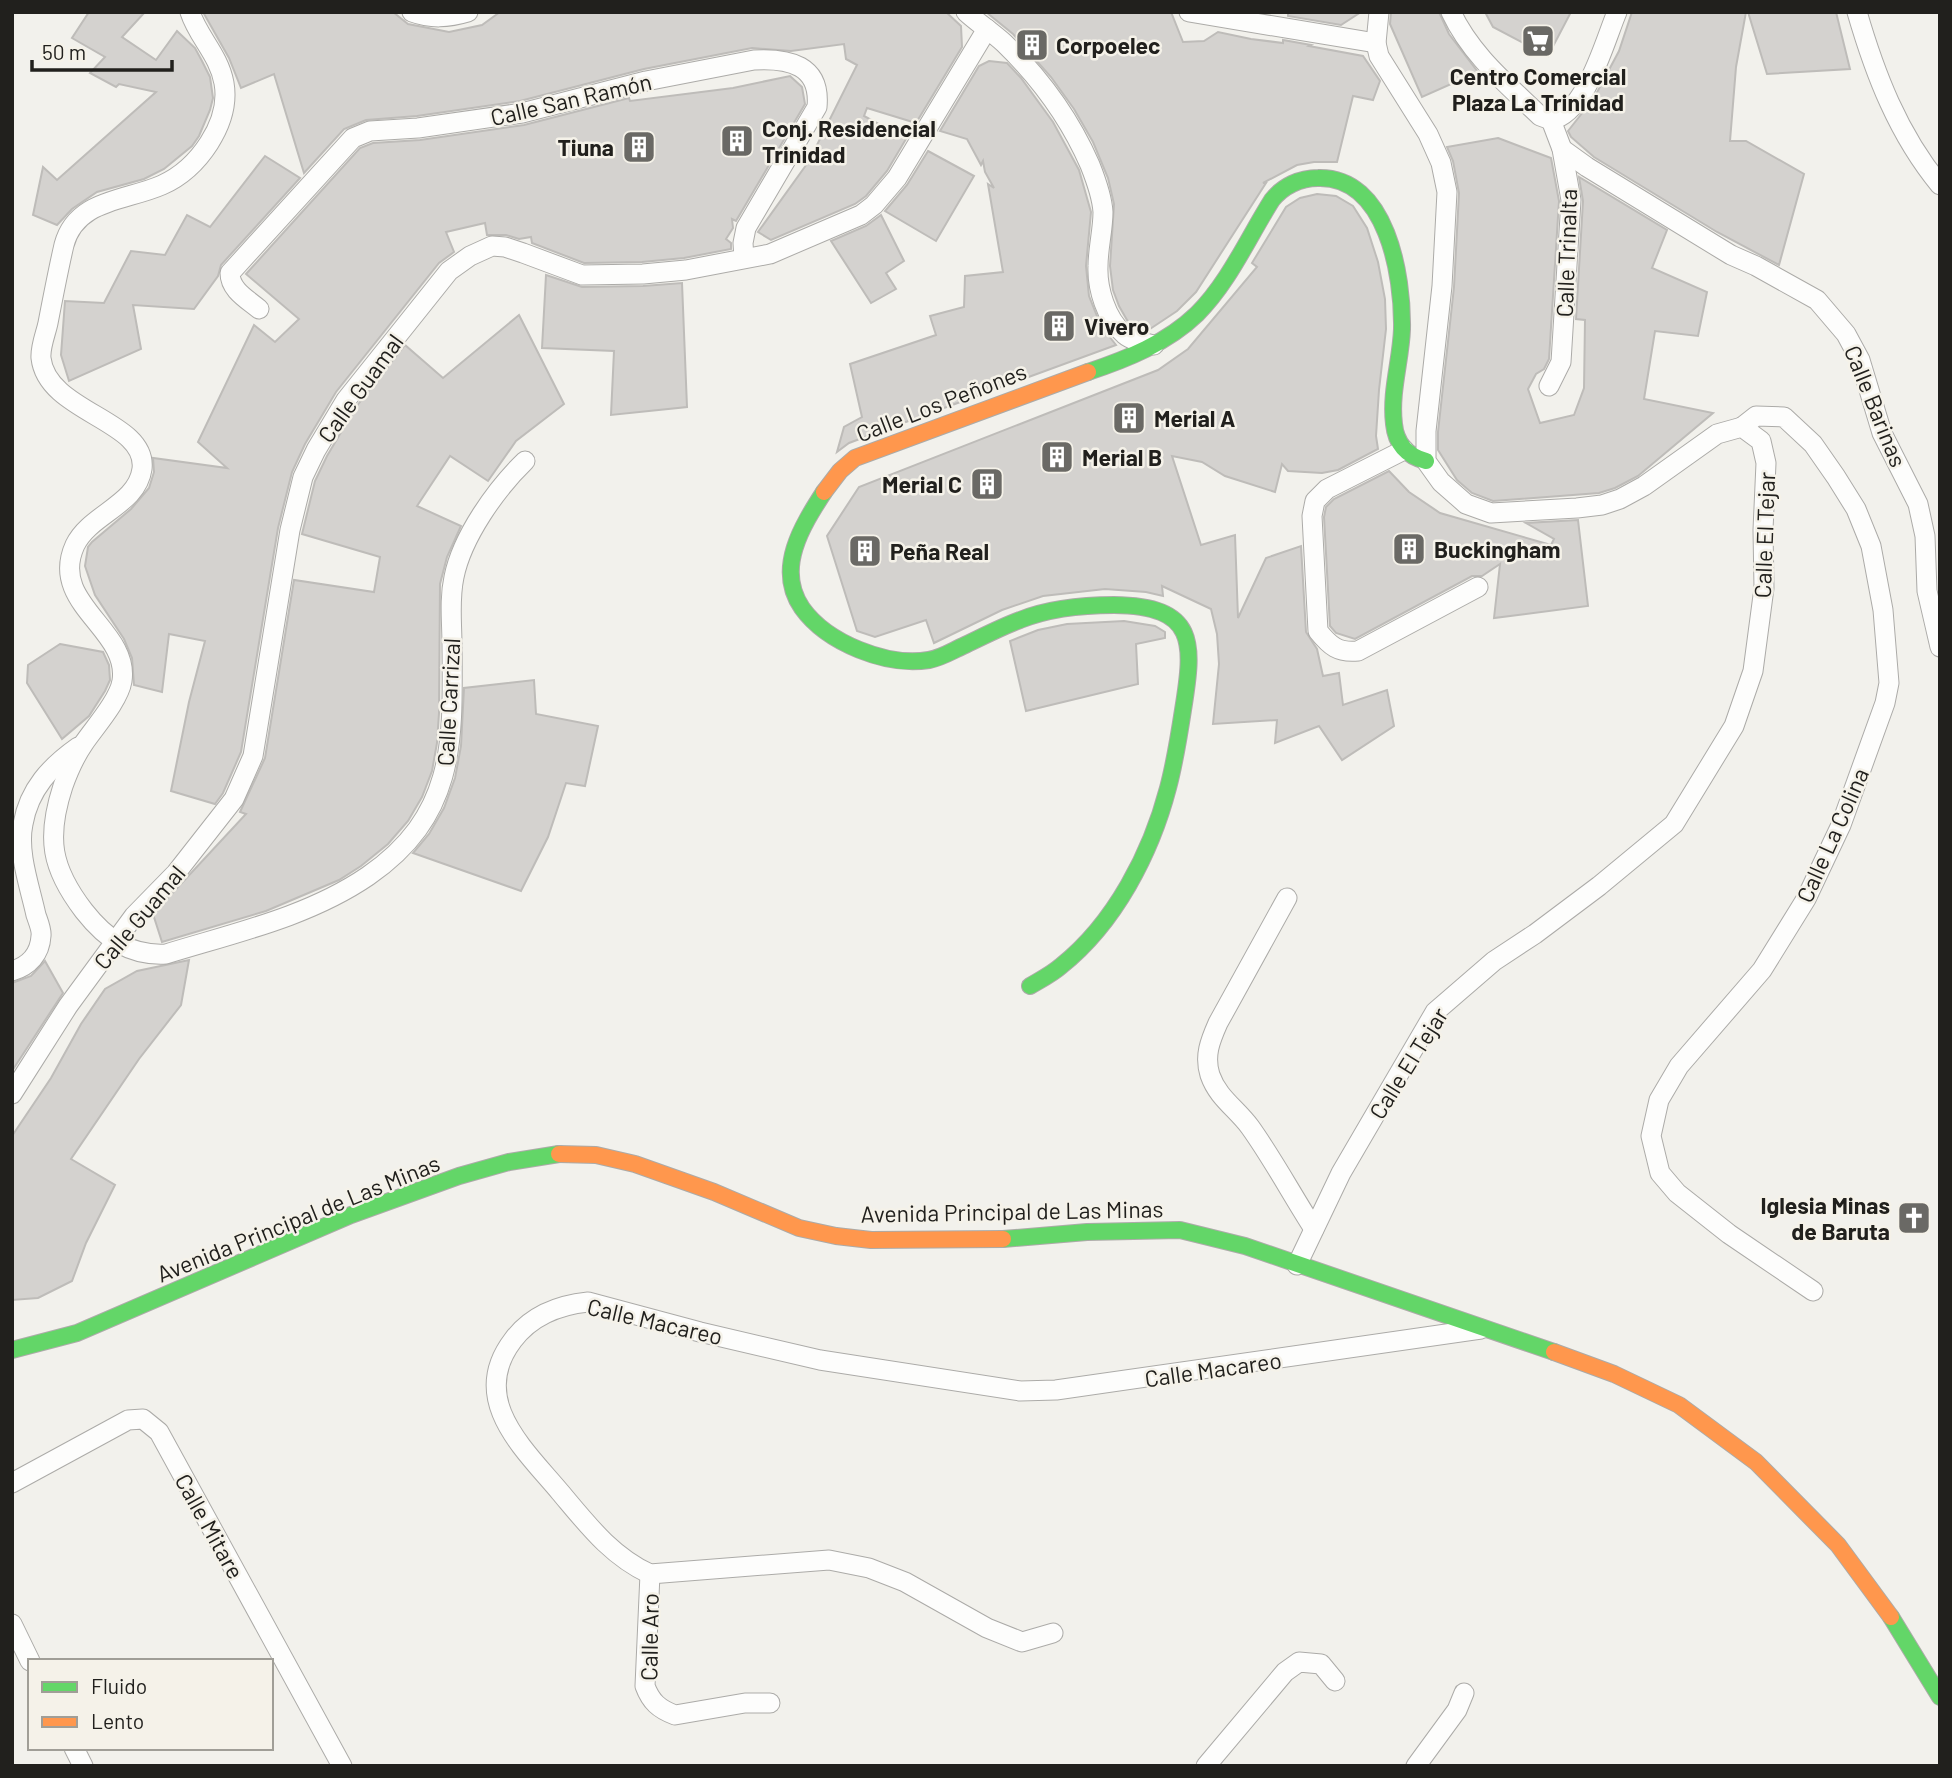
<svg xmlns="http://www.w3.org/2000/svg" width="1952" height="1778" font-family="Barlow,sans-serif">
<rect width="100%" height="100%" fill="#f2f1ec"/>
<g fill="#d4d2cf" stroke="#bebcb9" stroke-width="2">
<path d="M 89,12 L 145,12 L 122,37 L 156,60 L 177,31 L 195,48 L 202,61 L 210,77 L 213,98 L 210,110 L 199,136 L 192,146 L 164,169 L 144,179 L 97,192 L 72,209 L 57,225 L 33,215 L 43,167 L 57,180 L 156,92 L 119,84 L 116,87 L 90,73 L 105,57 L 72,38 Z"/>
<path d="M 203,12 L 393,12 L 408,24 L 449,32 L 482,25 L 500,12 L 946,12 L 961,26 L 962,47 L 916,123 L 867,108 L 864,116 L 906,139 L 887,171 L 866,196 L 855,204 L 771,240 L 758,232 L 809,161 L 857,65 L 846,59 L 844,44 L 791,51 L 752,48 L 644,69 L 520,101 L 417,116 L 366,120 L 344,129 L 304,173 L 274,74 L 241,88 L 229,58 Z"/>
<path d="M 986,12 L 1171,12 L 1183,42 L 1204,41 L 1218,32 L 1251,39 L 1283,43 L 1283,40 L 1311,45 L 1309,46 L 1363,56 L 1380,81 L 1373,100 L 1353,96 L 1337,162 L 1314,162 L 1297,165 L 1263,183 L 1266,183 L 1196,292 L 1177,311 L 1147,331 L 1134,326 L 1127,320 L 1119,306 L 1113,290 L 1110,266 L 1114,204 L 1108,178 L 1093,142 L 1074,109 L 1051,77 L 1013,34 Z"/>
<path d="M 1288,12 L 1361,12 L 1341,25 L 1288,16 Z"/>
<path d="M 1391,12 L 1439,12 L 1449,34 L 1478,72 L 1422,97 L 1390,24 Z"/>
<path d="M 1485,12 L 1571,12 L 1548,56 L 1493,27 Z"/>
<path d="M 1632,12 L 1746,12 L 1736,67 L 1730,141 L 1746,141 L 1804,174 L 1779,265 L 1717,232 L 1594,157 L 1571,137 L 1568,131 L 1594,98 L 1619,51 Z"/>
<path d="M 1748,12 L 1836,12 L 1850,69 L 1767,74 Z"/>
<path d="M 989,61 L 1007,63 L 1021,78 L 1053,122 L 1079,170 L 1091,212 L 1086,266 L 1089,296 L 1101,326 L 1116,345 L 873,434 L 849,443 L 837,452 L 844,427 L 862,417 L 850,364 L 936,335 L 930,316 L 964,307 L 965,276 L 1003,272 L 988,184 L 994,188 L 985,172 L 983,161 L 981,165 L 967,139 L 940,131 L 979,66 Z"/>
<path d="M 790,76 L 802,87 L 805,104 L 736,221 L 732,219 L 733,228 L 726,239 L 731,243 L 731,249 L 684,258 L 642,262 L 584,263 L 532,243 L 531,237 L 519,239 L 506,235 L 487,235 L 485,223 L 446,232 L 454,252 L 439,263 L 336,392 L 305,444 L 292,472 L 278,528 L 241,752 L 223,793 L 215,804 L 171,791 L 189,702 L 205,641 L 169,634 L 162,692 L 134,685 L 132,658 L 124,639 L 95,595 L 85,566 L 88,547 L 92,542 L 131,509 L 149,488 L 154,472 L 153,458 L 227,468 L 198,442 L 254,325 L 275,342 L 299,319 L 246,274 L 360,148 L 373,143 L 420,140 L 524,125 L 629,98 L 630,101 L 733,88 Z"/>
<path d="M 1498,138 L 1551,158 L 1559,201 L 1549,359 L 1544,369 L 1536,374 L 1528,389 L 1540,423 L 1574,415 L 1584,388 L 1585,320 L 1576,319 L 1583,201 L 1579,177 L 1667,230 L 1652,268 L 1707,292 L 1698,336 L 1655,331 L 1644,399 L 1713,413 L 1638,476 L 1615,488 L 1599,493 L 1493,501 L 1472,493 L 1457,480 L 1438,450 L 1438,432 L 1454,287 L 1459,193 L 1453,161 L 1447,147 Z"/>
<path d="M 928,151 L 974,176 L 936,241 L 885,211 L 907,185 Z"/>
<path d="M 265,156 L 300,178 L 221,265 L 218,276 L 194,309 L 133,305 L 141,349 L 69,381 L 61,355 L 65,301 L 104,303 L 131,251 L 165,255 L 187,215 L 210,227 Z"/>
<path d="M 1317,194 L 1336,196 L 1353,206 L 1367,228 L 1378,262 L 1385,299 L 1386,329 L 1379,390 L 1376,436 L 1378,449 L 1338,470 L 1322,473 L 1288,471 L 1282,464 L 1275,492 L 1225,476 L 1202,462 L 1172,456 L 1201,545 L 1235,535 L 1238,618 L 1266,558 L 1301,546 L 1306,632 L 1317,649 L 1323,676 L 1339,673 L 1343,705 L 1387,690 L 1394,726 L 1342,760 L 1319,726 L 1275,743 L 1277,720 L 1213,724 L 1219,664 L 1217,634 L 1211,609 L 1162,586 L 1163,596 L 1146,592 L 1105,589 L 1043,596 L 1002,610 L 934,643 L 926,620 L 875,637 L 857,631 L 827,536 L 859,487 L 1158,370 L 1188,349 L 1257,267 L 1252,263 L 1286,207 L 1300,198 Z"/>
<path d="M 881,215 L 904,261 L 886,273 L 896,289 L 871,303 L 831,241 L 866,226 Z"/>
<path d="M 546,275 L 582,287 L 643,286 L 682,283 L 687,407 L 611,415 L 614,351 L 542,348 Z"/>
<path d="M 519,315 L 564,404 L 516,441 L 488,481 L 450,456 L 417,506 L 461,526 L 447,557 L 440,584 L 439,713 L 437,743 L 432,771 L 422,797 L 408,821 L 388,844 L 361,866 L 339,880 L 266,911 L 162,942 L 153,914 L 246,814 L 240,812 L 265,758 L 294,580 L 374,592 L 380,557 L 302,534 L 315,481 L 327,456 L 356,407 L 405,345 L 443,378 Z"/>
<path d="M 1389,471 L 1409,492 L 1440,513 L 1551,545 L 1554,539 L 1526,523 L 1578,520 L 1588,606 L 1494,618 L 1500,564 L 1482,576 L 1472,576 L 1355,639 L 1336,633 L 1330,626 L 1324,517 L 1326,507 L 1334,499 Z"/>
<path d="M 1124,621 L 1155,626 L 1165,632 L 1165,638 L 1136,644 L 1138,684 L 1026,711 L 1010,641 L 1038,630 L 1067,624 Z"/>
<path d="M 60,644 L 103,652 L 109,665 L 110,680 L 105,691 L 89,716 L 62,739 L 27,683 L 28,665 Z"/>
<path d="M 534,680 L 536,714 L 598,726 L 585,786 L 566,783 L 548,837 L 521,891 L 413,853 L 429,834 L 444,808 L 455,778 L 461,746 L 464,688 Z"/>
<path d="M 189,960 L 181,1005 L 139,1059 L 71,1159 L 115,1185 L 86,1243 L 72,1281 L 38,1298 L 12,1300 L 12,1136 L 51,1078 L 81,1024 L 105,989 L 137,971 Z"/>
<path d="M 45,961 L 63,993 L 12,1071 L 12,983 L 31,976 Z"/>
</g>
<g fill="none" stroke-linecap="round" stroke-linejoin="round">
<defs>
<g id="street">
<path d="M 190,12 C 198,37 219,55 224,83 C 231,123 198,169 162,185 C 126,201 76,199 64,245 C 58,271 53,297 48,323 C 46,333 40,347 41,358 C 47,413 148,420 142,469 C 137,505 90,514 75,545 C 48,604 130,629 122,681 C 119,700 95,727 84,743 C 75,756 68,772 63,786 C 46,838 51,868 84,911 C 106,939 130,956 166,954 C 234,933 308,917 368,876 C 456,815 453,742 452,646 C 452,622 449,600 454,577 C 462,537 496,489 525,461"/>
<path d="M 412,12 C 431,19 448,18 468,12"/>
<path d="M 966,12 C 978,23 992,32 1004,43 C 1040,78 1070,119 1090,165 C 1096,180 1102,196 1103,212 C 1103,230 1098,248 1098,266 C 1097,288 1106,319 1124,334 C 1132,341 1145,343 1154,345"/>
<path d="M 1189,12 L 1376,43"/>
<path d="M 1451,12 C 1471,55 1507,84 1540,116 L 1551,120 C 1586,113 1604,43 1617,12"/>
<path d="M 1857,12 C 1875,74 1898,134 1940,185"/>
<path d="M 1562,149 L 1587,167 L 1731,255 L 1756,266 L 1817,300 L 1846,334 L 1860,360 L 1882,433 L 1918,504 L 1925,536 L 1927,591 L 1940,647"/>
<path d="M 259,309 C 247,299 230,290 230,273 L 353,138 L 370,131 L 418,128 L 522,113 L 646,81 L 754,60 C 789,58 821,65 817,107 L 746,228 L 743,243 L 744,258"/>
<path d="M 1549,386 L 1561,362 L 1571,200 L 1562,149 L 1551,120"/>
<path d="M 1742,427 L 1756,416 L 1784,417 L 1813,444 L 1836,477 L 1856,509 L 1871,546 L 1883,610 L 1889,683 L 1885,703 L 1841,825 L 1806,899 L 1762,970 L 1679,1066 L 1659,1100 L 1651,1136 L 1660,1173 L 1677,1193 L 1729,1234 L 1813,1291"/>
<path d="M 1404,450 L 1327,489 L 1315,501 L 1312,516 L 1318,631 C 1330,646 1338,653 1358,651 L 1478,587"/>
<path d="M 1287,898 L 1218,1023 C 1210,1041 1204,1056 1210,1075 C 1218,1098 1236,1108 1250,1127 C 1273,1159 1292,1195 1314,1229"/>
<path d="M 12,971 C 29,966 40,954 41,936 C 42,930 38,921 36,915 C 30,887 17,852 23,824 C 29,789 51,766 78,747"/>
<path d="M 12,1094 L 68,1006 L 134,916 L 176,873 L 234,799 L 253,756 L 290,530 L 303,477 L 316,450 L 346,400 L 449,271 L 470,256 L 492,246 L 505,247 L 523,253 L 582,275 L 643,274 L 686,270 L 770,254 L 861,215 L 874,205 L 897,178 L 987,29"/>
<path d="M 1297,1265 L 1341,1173 L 1435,1012 L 1494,961 L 1535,934 L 1599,886 L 1674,824 L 1734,726 L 1753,671 L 1764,588 L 1763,530 L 1766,463 L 1761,441 L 1742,427 L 1717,434 L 1644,486 L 1620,499 L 1602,505 L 1577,508 L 1491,513 L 1466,504 L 1441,482 L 1426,461 L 1426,431 L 1442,286 L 1447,192 L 1441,163 L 1428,134 L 1379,56 L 1376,43 L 1379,12"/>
<path d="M 12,1483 L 128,1420 L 143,1419 L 159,1432 L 342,1766"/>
<path d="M 650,1574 L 645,1686 C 651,1702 659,1709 675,1715 L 745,1703 L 770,1703"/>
<path d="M 12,1624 L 30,1661"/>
<path d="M 1053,1633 L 1022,1642 L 987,1628 L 905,1582 L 869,1568 L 829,1560 L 650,1574 C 611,1556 587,1524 560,1492 C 523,1448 468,1399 513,1340 C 531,1316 559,1305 588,1302 L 700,1332 L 820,1360 L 1020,1391 L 1056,1390 L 1481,1329"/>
<path d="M 74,1748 L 83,1766"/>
<path d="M 1206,1766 L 1285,1672 L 1299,1662 L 1321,1664 L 1335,1681"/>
<path d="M 1416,1766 L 1457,1710 L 1464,1693"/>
</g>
<g id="fast">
<path d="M 1088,372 C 1127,359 1167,343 1197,314 C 1229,282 1248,238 1272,200 C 1283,186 1300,178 1318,178 C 1387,176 1403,276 1402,329 C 1401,360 1390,392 1394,424 C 1396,444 1407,456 1426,461"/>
<path d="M 824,492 C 802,526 775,569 802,608 C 827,643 887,667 929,660 C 941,658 952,651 963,646 C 982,637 1001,627 1020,620 C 1050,608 1082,605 1114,605 C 1197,606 1194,642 1183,710 C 1179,736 1175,762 1168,788 C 1151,853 1115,923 1061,966 C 1052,974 1040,980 1030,986"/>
<path d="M 1003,1239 L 1087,1232 L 1180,1230 L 1245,1246 L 1554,1352"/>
<path d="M 12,1350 L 77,1333 L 351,1215 L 459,1176 L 509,1162 L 559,1154"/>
<path d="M 1891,1617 L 1940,1697"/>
</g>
<g id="slow">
<path d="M 824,492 L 840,471 L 855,458 L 1088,372"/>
<path d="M 559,1154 L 596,1155 L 635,1164 L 714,1192 L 799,1228 L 836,1236 L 871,1240 L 1003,1239"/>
<path d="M 1554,1352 L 1614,1374 L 1679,1405 L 1756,1462 L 1838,1545 L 1891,1617"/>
</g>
</defs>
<use href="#street" stroke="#acaba8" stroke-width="21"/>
<use href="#fast" stroke="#acaba8" stroke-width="18"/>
<use href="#slow" stroke="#acaba8" stroke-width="18"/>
<use href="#street" stroke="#fdfdfc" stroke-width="19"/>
<use href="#fast" stroke="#63d668" stroke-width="16"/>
<use href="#slow" stroke="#ff974d" stroke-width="16"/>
</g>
<defs>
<symbol id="supermarket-square" viewBox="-11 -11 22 22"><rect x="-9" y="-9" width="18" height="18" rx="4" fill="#6a6965" stroke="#f5f2e9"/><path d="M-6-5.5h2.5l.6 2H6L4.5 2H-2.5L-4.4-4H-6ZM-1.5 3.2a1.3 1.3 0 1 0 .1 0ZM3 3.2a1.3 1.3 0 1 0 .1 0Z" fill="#fff"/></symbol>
<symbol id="building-square" viewBox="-11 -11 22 22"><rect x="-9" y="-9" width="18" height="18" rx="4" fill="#6a6965" stroke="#f5f2e9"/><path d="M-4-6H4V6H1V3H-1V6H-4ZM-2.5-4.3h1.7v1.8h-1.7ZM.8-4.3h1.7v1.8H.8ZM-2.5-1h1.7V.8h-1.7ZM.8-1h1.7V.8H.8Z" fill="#fff"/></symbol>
<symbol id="church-square" viewBox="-11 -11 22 22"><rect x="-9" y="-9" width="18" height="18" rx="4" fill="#6a6965" stroke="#f5f2e9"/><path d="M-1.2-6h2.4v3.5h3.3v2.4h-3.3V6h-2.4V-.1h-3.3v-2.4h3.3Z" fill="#fff"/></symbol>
</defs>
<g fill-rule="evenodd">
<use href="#supermarket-square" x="1519" y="22" width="38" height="38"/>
<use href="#building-square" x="1013" y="26" width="38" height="38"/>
<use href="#building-square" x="718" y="122" width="38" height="38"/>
<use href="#building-square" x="620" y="128" width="38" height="38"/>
<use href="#building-square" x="1040" y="307" width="38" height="38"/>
<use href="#building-square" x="1110" y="399" width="38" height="38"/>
<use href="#building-square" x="1038" y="438" width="38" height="38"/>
<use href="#building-square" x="968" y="465" width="38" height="38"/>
<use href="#building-square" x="1390" y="530" width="38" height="38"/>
<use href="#building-square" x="846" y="532" width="38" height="38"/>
<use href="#church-square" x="1895" y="1199" width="38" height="38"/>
</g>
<g text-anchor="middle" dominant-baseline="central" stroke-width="5" stroke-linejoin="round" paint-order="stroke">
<g font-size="23" font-weight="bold" fill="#21201d" stroke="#f5f2e9" text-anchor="start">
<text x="1056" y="45">Corpoelec</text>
<text x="1538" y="76" text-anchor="middle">Centro Comercial<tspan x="1538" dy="26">Plaza La Trinidad</tspan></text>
<text x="762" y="128">Conj. Residencial<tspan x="762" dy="26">Trinidad</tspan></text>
<text x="614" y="147" text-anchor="end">Tiuna</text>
<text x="1084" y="326">Vivero</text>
<text x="1154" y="418">Merial A</text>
<text x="1082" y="457">Merial B</text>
<text x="962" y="484" text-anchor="end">Merial C</text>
<text x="1434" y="549">Buckingham</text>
<text x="890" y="551">Peña Real</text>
<text x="1890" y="1205" text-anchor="end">Iglesia Minas<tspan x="1890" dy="26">de Baruta</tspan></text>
</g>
<g font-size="23" fill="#21201d" stroke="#f5f2e9">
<text transform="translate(571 99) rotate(-13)">Calle San Ramón</text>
<text transform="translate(1566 253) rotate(-88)">Calle Trinalta</text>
<text transform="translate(360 388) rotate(-54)">Calle Guamal</text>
<text transform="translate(941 402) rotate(-21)">Calle Los Peñones</text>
<text transform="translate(1876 406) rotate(68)">Calle Barinas</text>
<text transform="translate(1764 535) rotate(-88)">Calle El Tejar</text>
<text transform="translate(448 702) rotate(-87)">Calle Carrizal</text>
<text transform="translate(1832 835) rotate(-66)">Calle La Colina</text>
<text transform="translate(139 917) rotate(-50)">Calle Guamal</text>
<text transform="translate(1408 1063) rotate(-58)">Calle El Tejar</text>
<text transform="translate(1012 1211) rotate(-1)">Avenida Principal de Las Minas</text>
<text transform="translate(298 1218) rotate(-22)">Avenida Principal de Las Minas</text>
<text transform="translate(655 1321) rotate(13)">Calle Macareo</text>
<text transform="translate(1213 1369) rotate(-8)">Calle Macareo</text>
<text transform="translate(210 1526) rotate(61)">Calle Mitare</text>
<text transform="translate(649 1637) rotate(-89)">Calle Aro</text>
</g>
</g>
<rect width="1952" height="1778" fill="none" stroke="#21201d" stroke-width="28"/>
<rect x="28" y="1659" width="245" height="91" fill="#f5f2e9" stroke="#a09e97" stroke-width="2"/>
<rect x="42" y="1682" width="35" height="10" fill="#63d668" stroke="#a09e97" stroke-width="2"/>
<text x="91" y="1694" font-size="21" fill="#21201d">Fluido</text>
<rect x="42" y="1717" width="35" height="10" fill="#ff974d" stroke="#a09e97" stroke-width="2"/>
<text x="91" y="1729" font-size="21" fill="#21201d">Lento</text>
<path d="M32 60v10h140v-10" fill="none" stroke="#21201d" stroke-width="3.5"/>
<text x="42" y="60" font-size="21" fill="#21201d" stroke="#f5f2e9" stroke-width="5" paint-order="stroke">50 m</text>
</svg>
